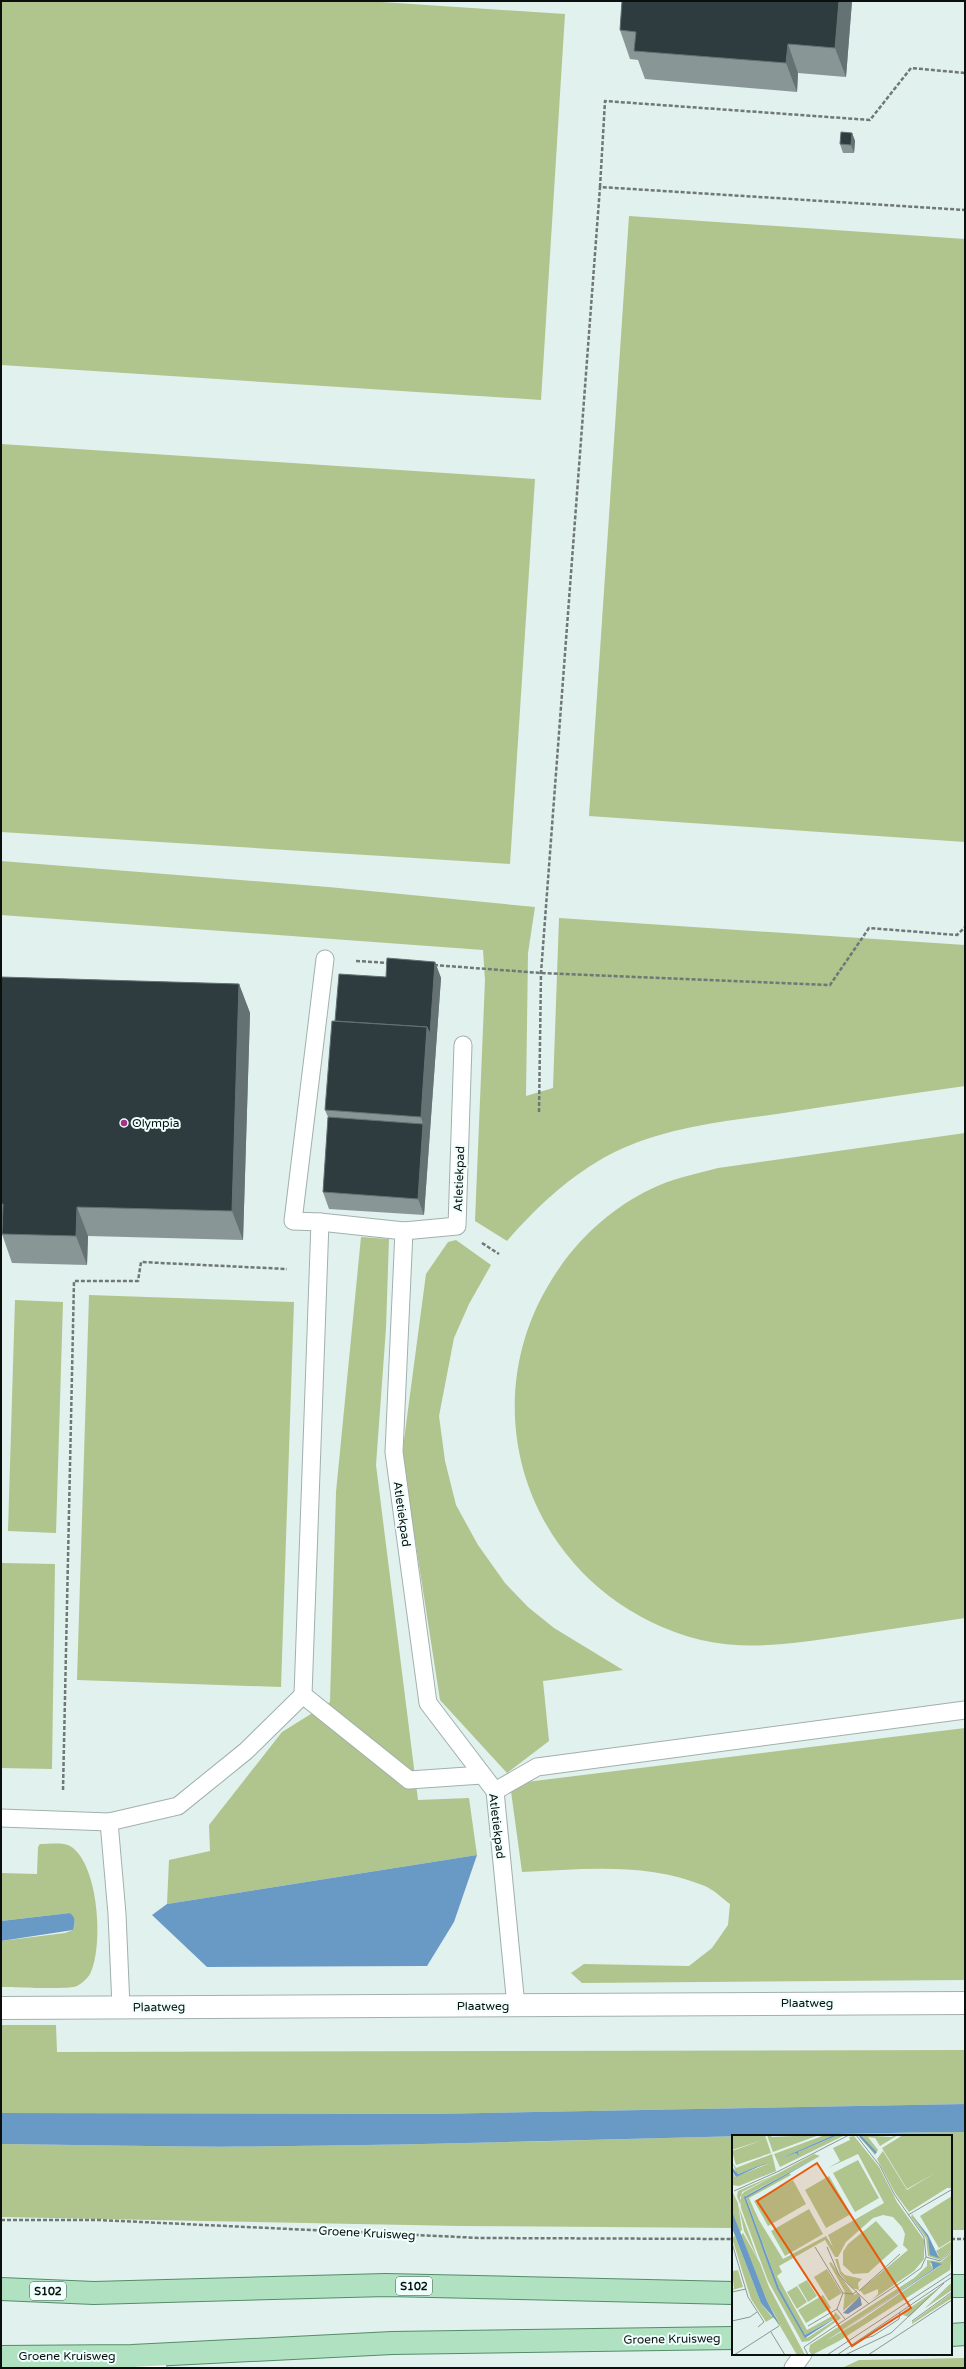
<svg xmlns="http://www.w3.org/2000/svg" width="966" height="2369" font-family="'Varela Round',sans-serif">
<rect width="100%" height="100%" fill="#e1f1ee"/>
<g fill="#b0c48d">
<path d="M 1,1 L 366,1 L 565,14 L 541,400 L 1,365 Z"/>
<path d="M 629,216 L 965,239 L 965,842 L 589,816 Z"/>
<path d="M 1,444 L 535,479 L 510,864 L 1,832 Z"/>
<path d="M 1,861 L 328,887 L 535,907 L 528,953 L 526,1096 L 553,1088 L 559,918 L 965,945 L 965,1086 C 902,1095 839,1104 777,1114 C 724,1121 670,1127 621,1149 C 576,1170 539,1204 507,1241 L 475,1221 L 485,980 L 483,950 L 1,915 Z"/>
<path d="M 965,1133 L 965,1618 C 925,1624 885,1630 845,1636 C 797,1643 749,1651 701,1640 C 534,1598 460,1409 560,1267 C 582,1235 615,1206 651,1189 C 671,1179 695,1174 718,1168 Z"/>
<path d="M 361,1237 L 389,1239 L 386,1328 L 376,1465 L 418,1800 L 469,1798 L 477,1855 L 167,1904 L 169,1860 L 210,1851 L 209,1825 L 282,1732 L 330,1702 L 336,1492 Z"/>
<path d="M 456,1240 L 491,1265 L 469,1304 L 454,1338 L 439,1416 L 445,1461 L 456,1505 L 478,1545 L 505,1583 L 528,1607 L 554,1628 L 623,1670 L 543,1681 L 549,1741 L 507,1773 L 440,1700 L 402,1455 L 426,1274 L 448,1242 Z"/>
<path d="M 89,1295 L 294,1302 L 281,1687 L 77,1680 Z"/>
<path d="M 15,1300 L 63,1302 L 56,1533 L 8,1531 Z"/>
<path d="M 1,1563 L 55,1564 L 52,1769 L 1,1768 Z"/>
<path d="M 965,1728 L 965,1980 L 582,1983 L 571,1973 L 584,1964 L 689,1966 L 712,1948 L 728,1925 L 730,1904 C 722,1898 714,1890 705,1886 C 647,1862 583,1869 522,1872 L 510,1784 Z"/>
<path d="M 40,1844 C 49,1844 63,1842 70,1846 C 99,1863 104,1948 90,1974 C 88,1978 81,1984 77,1986 C 69,1990 14,1987 1,1987 L 1,1941 L 65,1933 L 73,1930 C 76,1923 75,1918 70,1913 L 1,1921 L 1,1873 L 37,1874 L 38,1847 Z"/>
<path d="M 1,2025 L 56,2025 L 57,2052 L 965,2050 L 965,2104 L 430,2114 L 1,2113 Z"/>
<path d="M 965,2132 L 965,2230 L 951,2230 L 951,2136 L 733,2136 L 733,2228 L 461,2226 L 1,2217 L 1,2144 C 98,2145 195,2148 292,2146 C 516,2144 741,2134 965,2132 Z"/>
<path d="M 965,2358 L 965,2368 L 842,2368 L 859,2360 Z"/>
</g>
<g fill="#699ac6">
<path d="M 477,1855 L 454,1922 L 427,1966 L 207,1967 L 152,1915 L 167,1904 Z"/>
<path d="M 70,1913 C 76,1917 75,1924 73,1930 L 1,1941 L 1,1921 Z"/>
<path d="M 965,2104 L 965,2132 C 740,2134 516,2144 292,2146 C 195,2148 98,2145 1,2144 L 1,2113 L 430,2114 Z"/>
</g>
<g fill="none" stroke-linecap="round" stroke-linejoin="round">
<defs>
<g id="service">
<path d="M 325,959 L 293,1221 L 320,1222 L 303,1695 L 409,1780 L 482,1775"/>
<path d="M 463,1045 L 457,1226 L 404,1231 L 394,1452 L 428,1703 L 495,1791 L 516,2006"/>
<path d="M 320,1222 L 404,1231"/>
<path d="M 495,1791 L 537,1767 L 965,1710"/>
<path d="M 1,1818 L 109,1822 L 117,1914 L 121,2007"/>
<path d="M 109,1822 L 178,1806 L 246,1751 L 303,1695"/>
<path d="M 132,2356 L 158,2368"/>
<path d="M 793,2368 L 803,2354"/>
</g>
<path id="minor" d="M 1,2008 L 965,2003"/>
<g id="primary">
<path d="M 951,2286 L 965,2286"/>
<path d="M 1,2289 L 94,2293 L 386,2285 L 733,2293"/>
<path d="M 951,2335 L 965,2334"/>
<path d="M 1,2357 L 132,2356 L 392,2343 L 733,2338"/>
</g>
</defs>
<use href="#service" stroke="#a1b0ae" stroke-width="19"/>
<use href="#minor" stroke="#a1b0ae" stroke-width="24"/>
<use href="#primary" stroke="#548c69" stroke-width="24"/>
<g stroke="#6e7876" stroke-width="2.5" stroke-dasharray="4 2" stroke-linecap="butt">
<path d="M 600,187 L 605,101 L 870,120 L 911,68 L 965,73"/>
<path d="M 356,961 L 389,963"/>
<path d="M 434,965 L 541,973 L 830,985 L 869,928 L 957,935 L 965,927"/>
<path d="M 539,1112 L 541,973 L 600,187 L 965,210"/>
<path d="M 482,1243 L 499,1254"/>
<path d="M 63,1790 L 74,1281 L 138,1281 L 141,1262 L 287,1269"/>
<path d="M 1,2220 L 99,2220 L 480,2238 L 733,2239"/>
<path d="M 951,2239 L 965,2239"/>
</g>
<use href="#service" stroke="#fff" stroke-width="17"/>
<use href="#minor" stroke="#fff" stroke-width="22"/>
<use href="#primary" stroke="#b0e2c2" stroke-width="22"/>
</g>
<g fill="#889696">
<path d="M 622,1 L 852,1 L 846,77 L 798,73 L 797,92 L 645,79 L 638,60 L 630,59 L 620,30 Z"/>
<path d="M 852,133 L 855,141 L 854,153 L 843,153 L 840,144 Z"/>
<path d="M 435,962 L 441,978 L 424,1215 L 329,1209 L 323,1192 L 328,1117 L 325,1110 L 335,1021 L 386,977 Z"/>
<path d="M 1,977 L 239,984 L 250,1013 L 243,1240 L 88,1236 L 87,1265 L 12,1263 L 2,1234 L 2,1232 L 1,1232 Z"/>
</g>
<g fill="#647274">
<path d="M 839,1 L 852,1 L 846,77 L 835,48 Z"/>
<path d="M 788,44 L 798,73 L 797,92 L 786,63 Z"/>
<path d="M 852,133 L 855,141 L 854,153 L 851,145 Z"/>
<path d="M 435,962 L 441,978 L 424,1215 L 418,1199 L 423,1124 L 421,1117 L 427,1027 Z"/>
<path d="M 239,984 L 250,1013 L 243,1240 L 232,1211 Z"/>
<path d="M 77,1207 L 88,1236 L 87,1265 L 76,1236 Z"/>
</g>
<g fill="#2f3c3f" stroke="#647274">
<path d="M 622,1 L 839,1 L 835,48 L 788,44 L 786,63 L 634,51 L 636,32 L 620,30 Z"/>
<path d="M 841,132 L 852,133 L 851,145 L 840,144 Z"/>
<path d="M 387,958 L 435,962 L 430,1034 L 427,1027 L 335,1021 L 339,974 L 386,977 Z"/>
<path d="M 1,977 L 239,984 L 232,1211 L 77,1207 L 76,1236 L 2,1234 L 3,1204 L 1,1204 Z"/>
<path d="M 332,1021 L 427,1027 L 421,1117 L 325,1110 Z"/>
<path d="M 328,1117 L 423,1124 L 418,1199 L 323,1192 Z"/>
</g>
<circle fill="#a3328d" stroke="#eefffc" stroke-width="1.5" cx="124" cy="1123" r="4"/>
<g text-anchor="middle" dominant-baseline="central" stroke-width="4" stroke-linejoin="round" paint-order="stroke">
<g fill="#eefffc" stroke="#4f5856" stroke-width="1">
<rect x="396" y="2277" width="36" height="18" rx="3"/>
<rect x="30" y="2282" width="36" height="18" rx="3"/>
</g>
<g font-size="11" font-weight="bold" fill="#0b100f">
<text x="414" y="2286">S102</text>
<text x="48" y="2291">S102</text>
</g>
<g font-size="12" fill="#0b100f" stroke="#eefffc" text-anchor="start">
<text x="132" y="1123">Olympia</text>
</g>
<g font-size="12" fill="#0b100f" stroke="#eefffc">
<text transform="translate(459 1179) rotate(-88)">Atletiekpad</text>
<text transform="translate(402 1514) rotate(82)">Atletiekpad</text>
<text transform="translate(497 1826) rotate(83)">Atletiekpad</text>
<text x="807" y="2003">Plaatweg</text>
<text x="483" y="2006">Plaatweg</text>
<text transform="translate(159 2007) rotate(-1)">Plaatweg</text>
<text transform="translate(367 2233) rotate(3)">Groene Kruisweg</text>
<text transform="translate(672 2339) rotate(-1)">Groene Kruisweg</text>
<text x="67" y="2356">Groene Kruisweg</text>
</g>
</g>
<g transform="translate(732 2135)">
<rect width="220" height="220" fill="#e1f1ee"/>
<path d="M 0,0 L 33,0 L 39,18 L 4,30 L 0,16 L 31,5 L 0,15 ZM 35,0 L 41,0 L 39,2 L 87,0 L 41,17 ZM 93,0 L 102,0 L 45,25 L 64,18 L 67,22 L 66,17 L 106,0 L 113,0 L 48,32 L 42,19 ZM 126,0 L 159,2 L 166,0 L 148,11 L 143,3 L 136,2 L 146,15 L 143,20 ZM 171,0 L 220,0 L 220,53 L 215,53 L 177,77 L 163,58 L 145,24 L 151,16 L 175,55 L 203,38 L 175,54 L 150,13 ZM 122,1 L 147,32 L 165,67 L 192,105 L 192,124 L 182,136 L 140,165 L 146,159 L 146,154 L 132,160 L 128,155 L 176,115 L 171,110 L 173,99 L 170,92 L 161,82 L 151,80 L 141,83 L 114,107 L 106,122 L 103,122 L 93,105 L 47,131 L 50,137 L 45,141 L 75,195 L 102,180 L 103,177 L 109,183 L 77,206 L 70,207 L 36,146 L 9,73 L 8,62 L 12,57 L 82,19 L 88,21 L 13,61 L 45,154 L 75,203 L 100,187 L 106,181 L 73,200 L 47,153 L 14,62 L 57,38 L 59,40 L 17,63 L 27,85 L 51,124 L 94,101 L 101,112 L 96,100 L 152,68 L 126,19 L 96,33 L 108,26 L 101,13 L 118,5 L 117,2 ZM 40,19 L 44,36 L 7,51 L 0,50 L 0,36 L 3,42 L 38,28 L 5,39 L 0,27 L 4,33 ZM 126,25 L 147,63 L 123,77 L 101,38 ZM 47,38 L 10,57 L 8,69 L 5,61 L 6,56 ZM 97,41 L 119,79 L 94,93 L 73,55 ZM 61,45 L 74,69 L 36,91 L 22,66 ZM 0,56 L 6,68 L 10,95 L 8,97 L 0,76 ZM 220,61 L 220,105 L 207,113 L 188,81 ZM 7,72 L 26,124 L 12,96 ZM 77,74 L 91,99 L 53,121 L 39,96 ZM 180,79 L 196,103 L 199,116 L 207,121 L 204,116 L 220,106 L 220,115 L 208,125 L 196,121 L 194,103 L 179,82 ZM 144,86 L 166,111 L 136,138 L 121,139 L 111,130 L 111,117 L 116,109 ZM 11,98 L 28,128 L 37,152 L 73,220 L 65,220 L 48,191 L 50,190 L 47,191 L 42,182 L 34,187 L 19,164 L 0,103 L 3,101 L 29,168 L 39,181 L 43,181 L 48,189 L 35,166 L 9,100 ZM 220,117 L 218,135 L 107,206 L 80,220 L 77,216 L 78,210 L 182,143 L 195,131 L 195,125 L 209,127 ZM 198,128 L 209,130 L 128,186 L 94,206 L 201,134 ZM 103,124 L 106,124 L 109,136 L 113,140 L 130,144 L 126,148 L 127,155 L 120,153 L 108,139 ZM 99,127 L 122,160 L 126,158 L 128,161 L 111,176 L 113,157 L 97,128 ZM 95,134 L 110,158 L 97,166 L 82,142 ZM 6,135 L 11,152 L 0,155 L 2,153 L 0,136 ZM 75,145 L 85,161 L 76,167 L 66,150 ZM 220,148 L 220,155 L 192,174 L 217,150 ZM 65,151 L 75,167 L 65,174 L 55,157 ZM 207,153 L 177,182 L 171,180 L 172,177 ZM 220,158 L 220,163 L 180,189 L 180,187 ZM 91,160 L 99,173 L 74,188 L 66,175 Z" fill="#b0c48d" fill-rule="evenodd"/>
<path d="M 102,0 L 106,0 L 66,17 L 67,22 L 64,18 L 45,25 ZM 86,22 L 14,63 L 47,153 L 73,200 L 107,181 L 73,203 L 45,154 L 12,62 ZM 37,27 L 4,42 L 0,36 L 0,32 L 6,39 ZM 0,76 L 35,166 L 47,189 L 29,168 L 0,93 ZM 181,81 L 196,100 L 207,123 L 198,120 L 196,103 ZM 199,126 L 210,129 L 94,207 L 201,134 ZM 128,161 L 130,170 L 116,179 L 111,178 Z" fill="#699ac6"/>
<path fill="none" stroke="#699ac6" stroke-width="2" d="M 128,1 L 144,18"/>
<path fill="none" stroke="#8b9795" stroke-width="1" d="M 2,56 L 47,36 L 117,0M 176,80 L 219,55M 0,108 L 16,162 L 32,187 L 26,192M 83,112 L 111,158 L 121,159 L 125,156M 95,112 L 107,140 L 137,169M 194,122 L 208,126 L 220,116M 127,156 L 168,119M 0,157 L 14,154M 105,174 L 111,158M 0,186 L 18,182 L 25,177M 180,186 L 220,157M 76,191 L 105,174 L 113,184M 39,197 L 53,220M 127,205 L 141,201 L 158,190 L 167,184 L 168,177M 2,220 L 47,191M 76,220 L 72,212 L 171,146 L 189,133 L 194,122 L 192,102 L 162,59 L 148,31 L 124,0M 95,220 L 220,138M 105,220 L 220,142M 113,220 L 159,198 L 212,148M 136,220 L 220,165"/>
<path fill="#e8590c" fill-opacity="0.15" stroke="#e8590c" stroke-width="2" d="M 85,28 L 179,173 L 120,211 L 25,66 Z"/>
<rect width="220" height="220" fill="none" stroke="#0b100f" stroke-width="2"/>
</g>
<rect width="966" height="2369" fill="none" stroke="#0b100f" stroke-width="4"/>
</svg>
